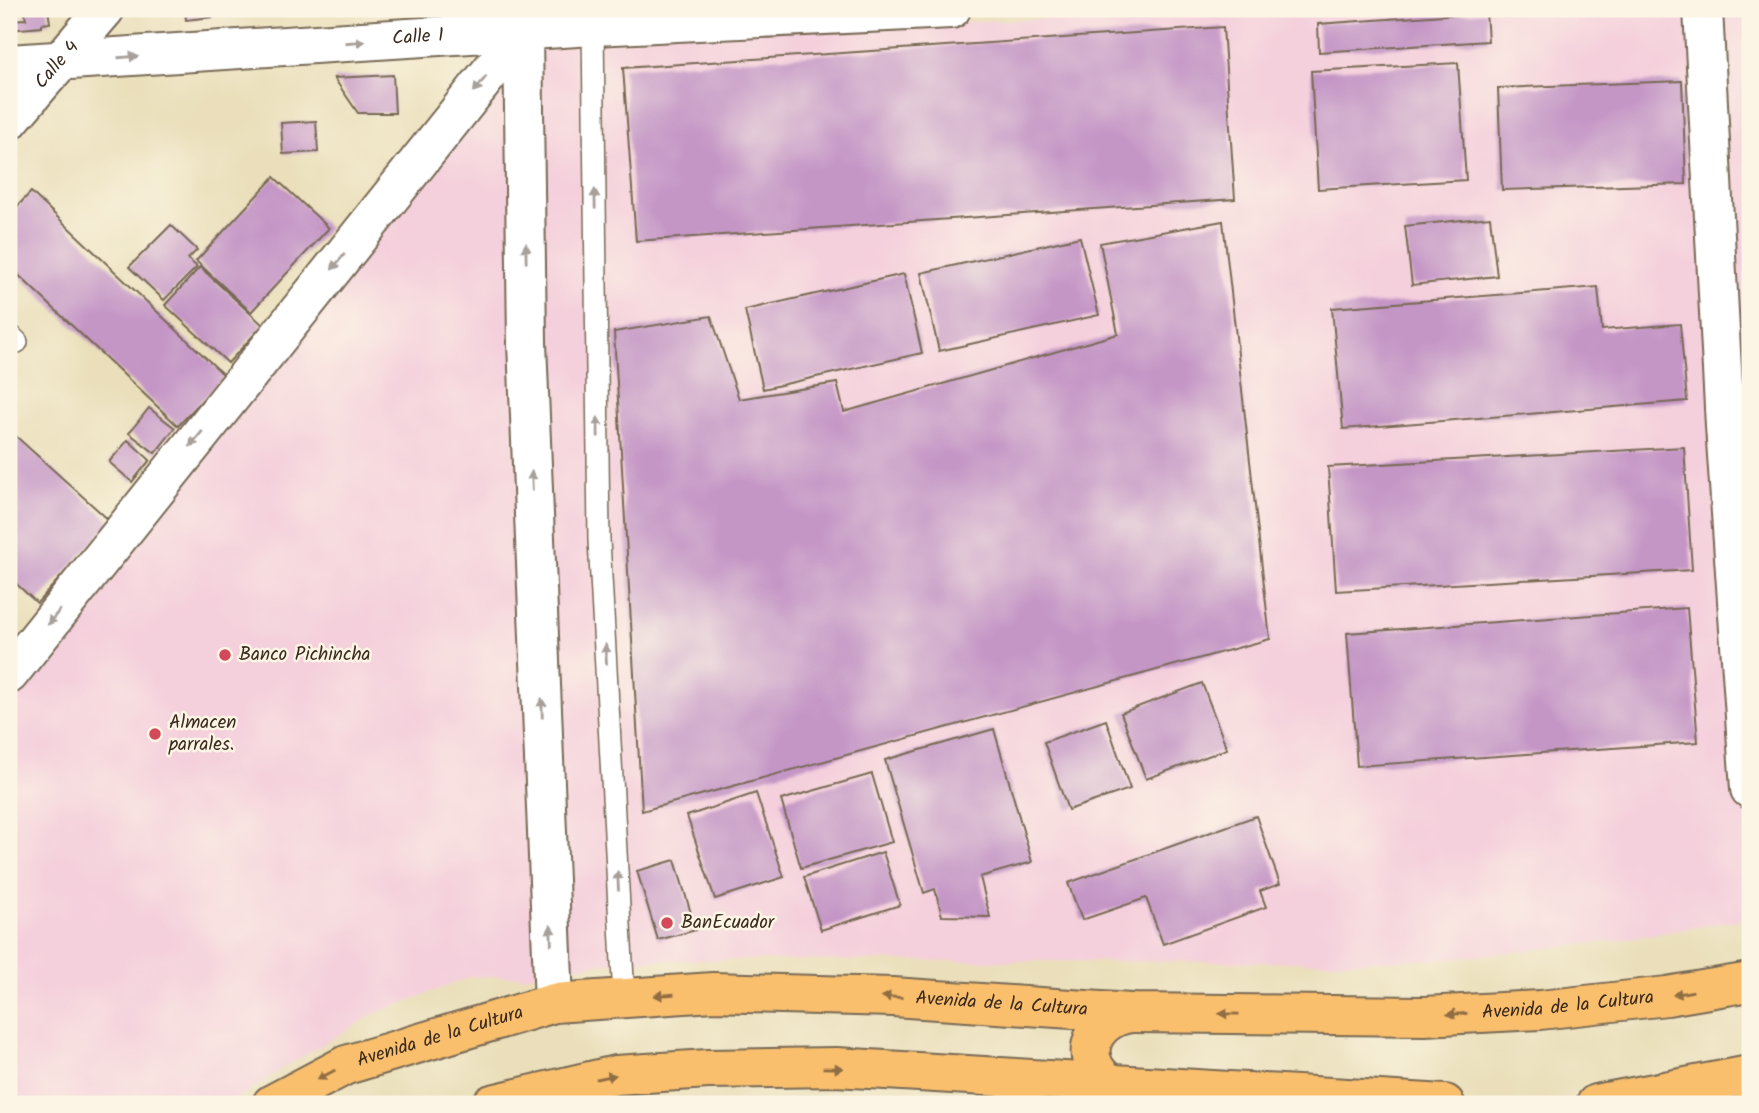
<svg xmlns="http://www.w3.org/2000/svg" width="1759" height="1113" font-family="Kalam,sans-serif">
<rect width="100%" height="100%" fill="#fcf5e5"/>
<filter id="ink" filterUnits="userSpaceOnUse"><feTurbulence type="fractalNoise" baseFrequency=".0143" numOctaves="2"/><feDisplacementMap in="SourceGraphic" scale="14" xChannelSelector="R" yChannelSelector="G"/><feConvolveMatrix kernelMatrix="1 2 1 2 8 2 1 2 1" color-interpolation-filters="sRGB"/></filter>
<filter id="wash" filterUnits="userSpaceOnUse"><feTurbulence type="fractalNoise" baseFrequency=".00686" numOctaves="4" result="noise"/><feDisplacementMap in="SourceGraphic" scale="28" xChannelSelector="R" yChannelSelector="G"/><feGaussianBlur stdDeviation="1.57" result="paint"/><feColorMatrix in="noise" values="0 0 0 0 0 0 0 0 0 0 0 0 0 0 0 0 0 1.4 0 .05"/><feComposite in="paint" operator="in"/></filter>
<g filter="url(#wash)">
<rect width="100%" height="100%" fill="#eadfba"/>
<path fill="#f4cfdc" d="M 1363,9 L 1750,9 L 1750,918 L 1614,941 L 1446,959 L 1330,962 L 658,960 L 594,964 L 524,976 L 471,977 L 376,1013 L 286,1066 L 229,1104 L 9,1104 L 9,661 L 503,36 Z"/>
<g id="blocks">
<g fill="#c496c6">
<path d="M 24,9 L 48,9 L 50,23 L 42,24 L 42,27 L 9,30 L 9,20 L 26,19 Z"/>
<path d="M 185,9 L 211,9 L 212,17 L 186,20 Z"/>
<path d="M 1486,12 L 1488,41 L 1319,52 L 1318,24 Z"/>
<path d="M 1223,27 L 1235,199 L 636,241 L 623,68 Z"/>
<path d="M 1458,63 L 1466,180 L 1318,189 L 1311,71 Z"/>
<path d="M 393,75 L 395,113 L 358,113 L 334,78 Z"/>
<path d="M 1682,81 L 1686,184 L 1502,190 L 1498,88 Z"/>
<path d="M 316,121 L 318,152 L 283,154 L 281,123 Z"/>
<path d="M 274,177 L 329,228 L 251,312 L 196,261 Z"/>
<path d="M 31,192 L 225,376 L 178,426 L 9,266 L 9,215 Z"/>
<path d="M 1490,217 L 1497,276 L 1412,285 L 1405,226 Z"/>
<path d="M 1223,221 L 1270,639 L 642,811 L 614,332 L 711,316 L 739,399 L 837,383 L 844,412 L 1118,334 L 1100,243 Z"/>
<path d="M 171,225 L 197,250 L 188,259 L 197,267 L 164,300 L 129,267 Z"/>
<path d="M 1080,237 L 1099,315 L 939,351 L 921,273 Z"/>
<path d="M 200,267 L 263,325 L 228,363 L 165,305 Z"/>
<path d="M 904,274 L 922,353 L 763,389 L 745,310 Z"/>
<path d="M 1598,287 L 1602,330 L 1680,324 L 1687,401 L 1343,429 L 1332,308 Z"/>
<path d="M 149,408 L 175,428 L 155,453 L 129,433 Z"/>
<path d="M 9,430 L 111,522 L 37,603 L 9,577 Z"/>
<path d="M 128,440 L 150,460 L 132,482 L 109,462 Z"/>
<path d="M 1684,447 L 1692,570 L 1336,591 L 1328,467 Z"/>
<path d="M 1687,608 L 1698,742 L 1357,766 L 1347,633 Z"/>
<path d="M 1202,683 L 1227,749 L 1146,779 L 1121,713 Z"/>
<path d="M 1106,720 L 1130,789 L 1068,810 L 1044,742 Z"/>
<path d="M 994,729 L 1032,862 L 980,877 L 990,917 L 942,916 L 935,889 L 924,893 L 885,760 Z"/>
<path d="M 872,774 L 892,842 L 801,868 L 781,800 Z"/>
<path d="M 756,793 L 784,877 L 715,899 L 687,816 Z"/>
<path d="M 1256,816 L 1280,884 L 1260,891 L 1266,907 L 1163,944 L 1146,898 L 1082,920 L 1068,883 Z"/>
<path d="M 883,852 L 900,905 L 821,930 L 804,877 Z"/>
<path d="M 675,860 L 696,930 L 658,940 L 637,871 Z"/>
</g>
</g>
</g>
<g filter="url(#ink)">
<use href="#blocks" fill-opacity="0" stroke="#786955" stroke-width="2"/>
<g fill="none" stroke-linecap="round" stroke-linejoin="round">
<defs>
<g id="lane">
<path d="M 593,26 L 599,540 L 624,998"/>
<path d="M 9,334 L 17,342"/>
</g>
<g id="street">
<path d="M 1703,9 L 1725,426 L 1750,789"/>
<path d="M 523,31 L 527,343 L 554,1003"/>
<path id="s1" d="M 9,64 L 593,26 L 951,9"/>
<path id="s2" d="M 9,121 L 105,9"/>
<path d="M 9,674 L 523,31"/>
</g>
<g id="primary">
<path d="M 1117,1087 C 1074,1067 1087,1019 1131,1013"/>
<path id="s3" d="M 272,1104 L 346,1065 L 554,1003 L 713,992 L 893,997 L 1131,1013 L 1424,1016 L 1540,1010 L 1667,996 L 1750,982"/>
<path d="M 492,1104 L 616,1075 L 708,1069 L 836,1067 L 1445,1104"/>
<path d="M 1596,1104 L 1750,1075"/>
</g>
</defs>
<use href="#lane" stroke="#786955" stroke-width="24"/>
<use href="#street" stroke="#786955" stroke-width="42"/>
<use href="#primary" stroke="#786955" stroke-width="42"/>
<use href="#lane" stroke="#fff" stroke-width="21"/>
<use href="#street" stroke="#fff" stroke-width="38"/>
<use href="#primary" stroke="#f9bf6d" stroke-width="38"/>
</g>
<defs><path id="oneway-solid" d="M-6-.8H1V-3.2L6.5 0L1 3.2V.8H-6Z" transform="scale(1.75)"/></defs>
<g fill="#a79f9a">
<use href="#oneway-solid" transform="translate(355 42) rotate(-4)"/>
<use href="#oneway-solid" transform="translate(128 57) rotate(-4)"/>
<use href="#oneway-solid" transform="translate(480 84) rotate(129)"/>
<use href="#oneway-solid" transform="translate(595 199) rotate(-91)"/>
<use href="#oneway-solid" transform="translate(526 253) rotate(-91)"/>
<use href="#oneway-solid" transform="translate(338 262) rotate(129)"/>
<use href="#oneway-solid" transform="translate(598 427) rotate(-91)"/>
<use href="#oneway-solid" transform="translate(196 439) rotate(129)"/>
<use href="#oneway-solid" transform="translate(532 481) rotate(-92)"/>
<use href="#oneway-solid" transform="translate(54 617) rotate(129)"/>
<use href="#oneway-solid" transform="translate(606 654) rotate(-93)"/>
<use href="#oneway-solid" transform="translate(542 708) rotate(-92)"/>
<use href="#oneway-solid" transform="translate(618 881) rotate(-93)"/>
<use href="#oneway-solid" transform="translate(551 935) rotate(-92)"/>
</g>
<g fill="#906d42">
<use href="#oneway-solid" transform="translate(1683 993) rotate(170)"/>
<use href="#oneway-solid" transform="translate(664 995) rotate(176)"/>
<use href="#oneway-solid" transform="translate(892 997) rotate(-177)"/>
<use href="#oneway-solid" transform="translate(1229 1014) rotate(-179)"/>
<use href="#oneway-solid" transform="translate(1457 1014) rotate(177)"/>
<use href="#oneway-solid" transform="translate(833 1068) rotate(1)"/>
<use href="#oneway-solid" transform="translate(326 1075) rotate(152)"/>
<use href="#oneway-solid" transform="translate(606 1077) rotate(-11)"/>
</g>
</g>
<g fill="#d1495b" stroke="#fcf5e5" stroke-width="2.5">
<circle cx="225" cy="655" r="7"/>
<circle cx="155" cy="734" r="7"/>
<circle cx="667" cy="923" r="7"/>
</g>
<g text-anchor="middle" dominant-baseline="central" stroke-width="5" stroke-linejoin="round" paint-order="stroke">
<g font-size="19" fill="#3b2a1e" stroke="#fcf5e5">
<text stroke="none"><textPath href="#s1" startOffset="410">Calle 1</textPath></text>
<text stroke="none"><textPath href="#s2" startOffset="74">Calle 4</textPath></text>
<text stroke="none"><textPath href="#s3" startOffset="749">Avenida de la Cultura</textPath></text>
<text stroke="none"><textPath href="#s3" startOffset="1316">Avenida de la Cultura</textPath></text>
<text stroke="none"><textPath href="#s3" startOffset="182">Avenida de la Cultura</textPath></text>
</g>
<g font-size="19" fill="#3b2a1e" stroke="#fcf5e5" text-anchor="start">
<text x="239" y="655">Banco Pichincha</text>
<text x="169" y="723">Almacen<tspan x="169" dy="22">parrales.</tspan></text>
<text x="681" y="923">BanEcuador</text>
</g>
</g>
<rect width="1759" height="1113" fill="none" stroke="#fcf5e5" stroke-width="35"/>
</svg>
